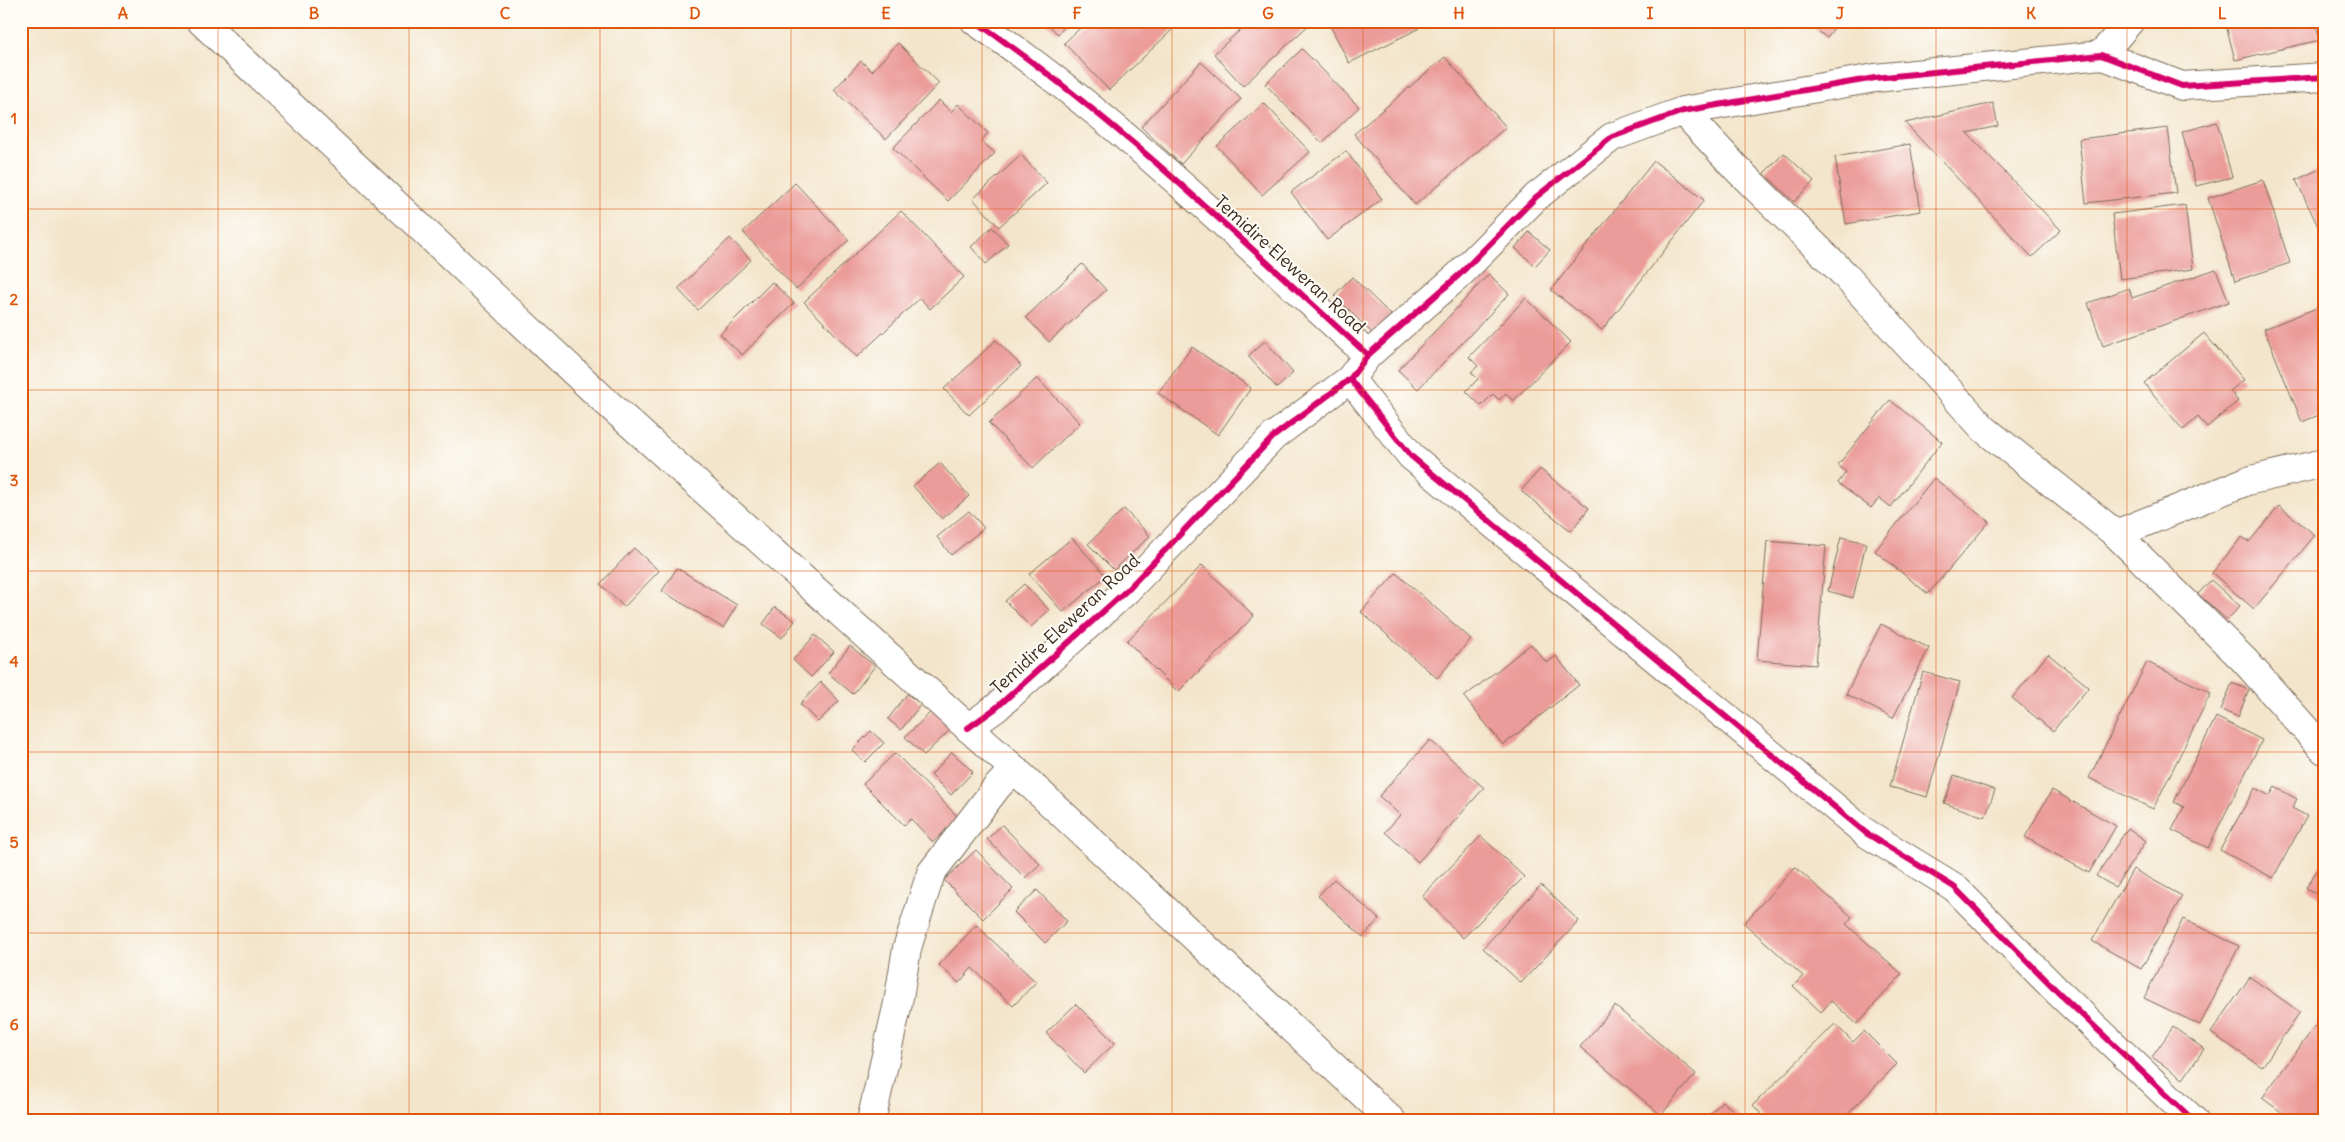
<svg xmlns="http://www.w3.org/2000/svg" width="2345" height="1142" font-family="Delius,sans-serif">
<rect width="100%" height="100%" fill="#fdfcf7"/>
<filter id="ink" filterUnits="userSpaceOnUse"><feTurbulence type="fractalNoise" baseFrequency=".02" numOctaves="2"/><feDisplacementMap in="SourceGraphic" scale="10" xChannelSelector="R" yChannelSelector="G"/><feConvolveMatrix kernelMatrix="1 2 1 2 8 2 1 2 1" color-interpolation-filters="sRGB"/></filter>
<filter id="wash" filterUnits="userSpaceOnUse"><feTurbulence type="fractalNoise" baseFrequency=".0096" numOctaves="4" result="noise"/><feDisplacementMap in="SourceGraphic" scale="20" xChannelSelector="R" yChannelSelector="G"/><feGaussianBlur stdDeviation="1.12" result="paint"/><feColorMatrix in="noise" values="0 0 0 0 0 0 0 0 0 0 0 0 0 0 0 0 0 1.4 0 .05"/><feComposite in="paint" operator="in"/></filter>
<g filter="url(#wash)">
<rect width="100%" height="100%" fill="#f3e5cb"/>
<g id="blocks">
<g fill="#eb9b99">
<path d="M 1044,21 L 1070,21 L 1058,34 Z"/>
<path d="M 1088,21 L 1168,21 L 1174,28 L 1109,90 L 1064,43 Z"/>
<path d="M 1250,21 L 1313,21 L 1243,86 L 1214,54 Z"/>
<path d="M 1328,21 L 1414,21 L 1418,29 L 1349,63 Z"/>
<path d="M 1805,21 L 1839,21 L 1827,38 Z"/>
<path d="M 2225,21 L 2315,21 L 2320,40 L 2235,60 Z"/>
<path d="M 898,43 L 939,83 L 886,139 L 834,90 L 861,61 L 872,71 Z"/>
<path d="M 1302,49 L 1359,107 L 1322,143 L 1265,84 Z"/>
<path d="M 1445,57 L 1506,127 L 1415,205 L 1354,134 Z"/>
<path d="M 1201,62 L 1241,99 L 1181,164 L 1141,127 Z"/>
<path d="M 939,100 L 951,112 L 958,104 L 988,133 L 981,141 L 995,153 L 948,201 L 893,148 Z"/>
<path d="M 1264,103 L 1310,152 L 1262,195 L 1217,146 Z"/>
<path d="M 1993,103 L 1998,126 L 1967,133 L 2061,230 L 2032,257 L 1905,123 Z"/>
<path d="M 2217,122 L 2232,177 L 2196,186 L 2182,132 Z"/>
<path d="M 2168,128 L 2176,193 L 2086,203 L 2079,139 Z"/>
<path d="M 1910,144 L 1921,211 L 1846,224 L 1835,157 Z"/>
<path d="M 1346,151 L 1382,199 L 1327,240 L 1291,192 Z"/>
<path d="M 1784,153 L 1814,181 L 1794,202 L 1764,173 Z"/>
<path d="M 1021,155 L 1047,183 L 999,227 L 973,199 Z"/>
<path d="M 1654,161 L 1704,200 L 1602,330 L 1551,290 Z"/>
<path d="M 2324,167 L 2324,239 L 2296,180 Z"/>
<path d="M 2263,180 L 2290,263 L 2235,281 L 2208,198 Z"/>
<path d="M 795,183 L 849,240 L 796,289 L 743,232 Z"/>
<path d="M 2185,205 L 2193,269 L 2120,279 L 2112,214 Z"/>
<path d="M 901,211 L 964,277 L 930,309 L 920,298 L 857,357 L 804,302 Z"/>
<path d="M 992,227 L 1008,244 L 986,264 L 971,247 Z"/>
<path d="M 1529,232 L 1550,250 L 1535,266 L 1515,248 Z"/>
<path d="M 730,238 L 751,260 L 698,310 L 678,289 Z"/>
<path d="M 1082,264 L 1106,290 L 1049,342 L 1026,317 Z"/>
<path d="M 2216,269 L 2229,302 L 2103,346 L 2088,303 L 2129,288 L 2132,298 Z"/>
<path d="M 1489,274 L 1509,294 L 1418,389 L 1398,370 Z"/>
<path d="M 1352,277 L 1391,315 L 1372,333 L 1334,295 Z"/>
<path d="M 772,282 L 794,303 L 742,355 L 720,334 Z"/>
<path d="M 1526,298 L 1571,342 L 1513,401 L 1506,393 L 1499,400 L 1493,394 L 1481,406 L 1466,391 L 1478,379 L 1471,372 L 1478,366 L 1469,357 Z"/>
<path d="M 2324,305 L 2324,413 L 2302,422 L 2264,329 Z"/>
<path d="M 2204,333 L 2244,380 L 2230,391 L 2238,401 L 2207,427 L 2198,417 L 2183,430 L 2144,383 Z"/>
<path d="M 996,340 L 1021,366 L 969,415 L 944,389 Z"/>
<path d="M 1265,341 L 1293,373 L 1277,388 L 1248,356 Z"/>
<path d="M 1192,347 L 1251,388 L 1218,435 L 1158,393 Z"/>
<path d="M 1037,378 L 1080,423 L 1033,468 L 989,423 Z"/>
<path d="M 1890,400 L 1942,442 L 1891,507 L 1879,498 L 1871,508 L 1838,483 L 1846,472 L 1838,465 Z"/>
<path d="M 940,463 L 969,496 L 942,519 L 913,486 Z"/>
<path d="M 1540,469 L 1589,508 L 1571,531 L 1521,491 Z"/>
<path d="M 1934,478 L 1989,522 L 1928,594 L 1875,551 Z"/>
<path d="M 2279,506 L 2315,535 L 2254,609 L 2212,573 L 2242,537 L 2249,542 Z"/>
<path d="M 1124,509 L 1150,536 L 1114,570 L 1088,544 Z"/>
<path d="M 969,511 L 984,528 L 951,555 L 937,537 Z"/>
<path d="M 1841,537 L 1866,543 L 1853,598 L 1828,591 Z"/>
<path d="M 1072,538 L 1106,576 L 1063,612 L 1029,574 Z"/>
<path d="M 1767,541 L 1826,546 L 1816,665 L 1757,660 Z"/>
<path d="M 634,548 L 659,571 L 624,607 L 600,584 Z"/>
<path d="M 1202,565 L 1254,616 L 1178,692 L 1127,641 Z"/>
<path d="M 677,568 L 737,605 L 723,628 L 662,591 Z"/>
<path d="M 1396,573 L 1471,639 L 1437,678 L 1361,612 Z"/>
<path d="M 2211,580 L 2240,606 L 2227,620 L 2198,594 Z"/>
<path d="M 1024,584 L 1049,610 L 1031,627 L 1005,601 Z"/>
<path d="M 775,607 L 795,621 L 782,638 L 763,624 Z"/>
<path d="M 1881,624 L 1929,648 L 1893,718 L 1846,694 Z"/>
<path d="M 815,635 L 834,652 L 811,677 L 793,660 Z"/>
<path d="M 1531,644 L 1547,663 L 1556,656 L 1579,685 L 1503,745 L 1464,697 Z"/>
<path d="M 850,646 L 875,666 L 853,694 L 828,673 Z"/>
<path d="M 2048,654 L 2089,687 L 2053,731 L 2012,698 Z"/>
<path d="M 2147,662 L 2211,693 L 2153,809 L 2089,778 Z"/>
<path d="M 1923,672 L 1960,682 L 1927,797 L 1890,787 Z"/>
<path d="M 821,682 L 839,701 L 818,722 L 800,704 Z"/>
<path d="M 2232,683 L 2249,690 L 2238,717 L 2221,710 Z"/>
<path d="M 907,694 L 921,704 L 901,730 L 888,719 Z"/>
<path d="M 934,709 L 952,728 L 924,755 L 905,737 Z"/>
<path d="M 2216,717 L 2262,740 L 2208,848 L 2172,830 L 2184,807 L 2174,802 Z"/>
<path d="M 871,731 L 884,743 L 865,762 L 852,750 Z"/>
<path d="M 1430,740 L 1484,788 L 1418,862 L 1385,832 L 1400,815 L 1379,796 Z"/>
<path d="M 952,752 L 973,772 L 951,795 L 931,775 Z"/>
<path d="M 895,753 L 959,818 L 933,842 L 911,819 L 904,825 L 863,784 Z"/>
<path d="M 1954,776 L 1995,790 L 1985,817 L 1944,803 Z"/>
<path d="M 2275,787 L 2297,799 L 2292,808 L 2307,816 L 2273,878 L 2220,850 L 2255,788 L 2270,796 Z"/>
<path d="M 2052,790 L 2116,826 L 2089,873 L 2025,837 Z"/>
<path d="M 1002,825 L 1040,864 L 1025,878 L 987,839 Z"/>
<path d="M 2128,828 L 2146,841 L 2115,887 L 2096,876 Z"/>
<path d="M 1481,836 L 1524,877 L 1463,938 L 1422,896 Z"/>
<path d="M 976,850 L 1013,889 L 983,919 L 944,880 Z"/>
<path d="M 2324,859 L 2324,899 L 2306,888 Z"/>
<path d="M 1795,867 L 1852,917 L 1846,924 L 1902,974 L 1857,1024 L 1831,1001 L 1821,1012 L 1793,986 L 1803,976 L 1744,923 Z"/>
<path d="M 2133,869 L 2182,896 L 2141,969 L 2092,941 Z"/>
<path d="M 1334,879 L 1379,919 L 1363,937 L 1318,896 Z"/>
<path d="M 1541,885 L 1579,921 L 1521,983 L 1483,948 Z"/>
<path d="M 1037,890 L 1067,921 L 1045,943 L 1014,912 Z"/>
<path d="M 2183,919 L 2239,946 L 2200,1025 L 2144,998 Z"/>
<path d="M 976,925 L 1036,982 L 1013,1006 L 972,968 L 959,983 L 939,965 Z"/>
<path d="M 2250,977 L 2300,1012 L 2262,1067 L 2211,1033 Z"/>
<path d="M 1076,1004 L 1115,1043 L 1084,1073 L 1046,1033 Z"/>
<path d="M 1615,1006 L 1696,1074 L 1661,1115 L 1580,1047 Z"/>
<path d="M 2322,1017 L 2324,1105 L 2312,1121 L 2294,1121 L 2262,1098 Z"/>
<path d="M 1835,1024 L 1853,1042 L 1864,1031 L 1897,1064 L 1841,1121 L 1768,1121 L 1753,1105 Z"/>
<path d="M 2173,1027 L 2204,1049 L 2183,1079 L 2152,1057 Z"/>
<path d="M 1722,1101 L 1745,1121 L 1704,1121 Z"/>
</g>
</g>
</g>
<g filter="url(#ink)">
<use href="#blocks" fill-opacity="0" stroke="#7b6b5b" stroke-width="1"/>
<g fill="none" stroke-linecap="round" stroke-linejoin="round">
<defs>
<g id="street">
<path d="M 2101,55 L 2130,21"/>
<path d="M 1683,111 L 1738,170 L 1843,273 L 1984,429 L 2116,534 L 2245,661 L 2324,750"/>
<path d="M 1368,355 L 1459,275 L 1536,197 L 1612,137 L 1683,111 L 1875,78 L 2101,55 L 2182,86 L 2324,77"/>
<path d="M 1350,379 L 1411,456 L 1866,833 L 1954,887 L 2057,991 L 2194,1121"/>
<path d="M 2116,534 L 2247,481 L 2324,463"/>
<path d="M 968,728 L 996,708 L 1127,590 L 1274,436 L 1350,379 L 1368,355 C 1241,240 1117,118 975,21"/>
<path d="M 871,1121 L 898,1003 L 907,948 L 931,873 L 997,787 L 1014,769"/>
</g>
<path id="secondary" d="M 201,21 L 604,400 L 1014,769 L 1392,1121"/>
</defs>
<use href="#street" stroke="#7b6b5b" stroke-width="30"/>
<use href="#secondary" stroke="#7b6b5b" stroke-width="30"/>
<use href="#street" stroke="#fff" stroke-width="28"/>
<use href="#secondary" stroke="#fff" stroke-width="28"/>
<defs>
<g id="cycleway">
<path d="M 1368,355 L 1459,275 L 1536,197 L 1612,137 L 1683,111 L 1875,78 L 2101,55 L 2182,86 L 2324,77"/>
<path d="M 1350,379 L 1411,456 L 1866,833 L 1954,887 L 2057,991 L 2194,1121"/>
<path d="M 968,728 L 996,708 L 1127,590 L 1274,436 L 1350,379 L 1368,355 C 1241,240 1117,118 975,21"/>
</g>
</defs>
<use href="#cycleway" stroke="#fdfcf7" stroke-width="9"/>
<use href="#cycleway" stroke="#d6006c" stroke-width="6"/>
</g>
</g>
<path fill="none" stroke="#df570d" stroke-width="1" stroke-opacity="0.55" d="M 218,21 L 218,1121M 409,21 L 409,1121M 600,21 L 600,1121M 791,21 L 791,1121M 982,21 L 982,1121M 1172,21 L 1172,1121M 1363,21 L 1363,1121M 1554,21 L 1554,1121M 1745,21 L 1745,1121M 1936,21 L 1936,1121M 2127,21 L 2127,1121M 21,209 L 2324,209M 21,390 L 2324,390M 21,571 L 2324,571M 21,752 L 2324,752M 21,933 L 2324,933"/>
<g text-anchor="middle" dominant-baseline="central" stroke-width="4" stroke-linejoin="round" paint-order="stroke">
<g font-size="18" fill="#3b2a1e" stroke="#fdfcf7">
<text transform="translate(1290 264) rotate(42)">Temidire Eleweran Road</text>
<text transform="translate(1065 624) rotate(-43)">Temidire Eleweran Road</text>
</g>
</g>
<rect width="2345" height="1142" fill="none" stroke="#fdfcf7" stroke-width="55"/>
<rect x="28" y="28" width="2290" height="1086" fill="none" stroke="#df570d" stroke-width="2"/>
<g font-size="16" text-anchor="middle" font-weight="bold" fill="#df570d">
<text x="123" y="19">A</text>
<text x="314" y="19">B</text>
<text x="505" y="19">C</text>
<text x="695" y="19">D</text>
<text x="886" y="19">E</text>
<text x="1077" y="19">F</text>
<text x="1268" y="19">G</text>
<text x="1459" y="19">H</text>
<text x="1650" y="19">I</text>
<text x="1840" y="19">J</text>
<text x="2031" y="19">K</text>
<text x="2222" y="19">L</text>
<text x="14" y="124">1</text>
<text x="14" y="305">2</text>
<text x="14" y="486">3</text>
<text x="14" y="667">4</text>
<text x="14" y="848">5</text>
<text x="14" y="1030">6</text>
</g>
</svg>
